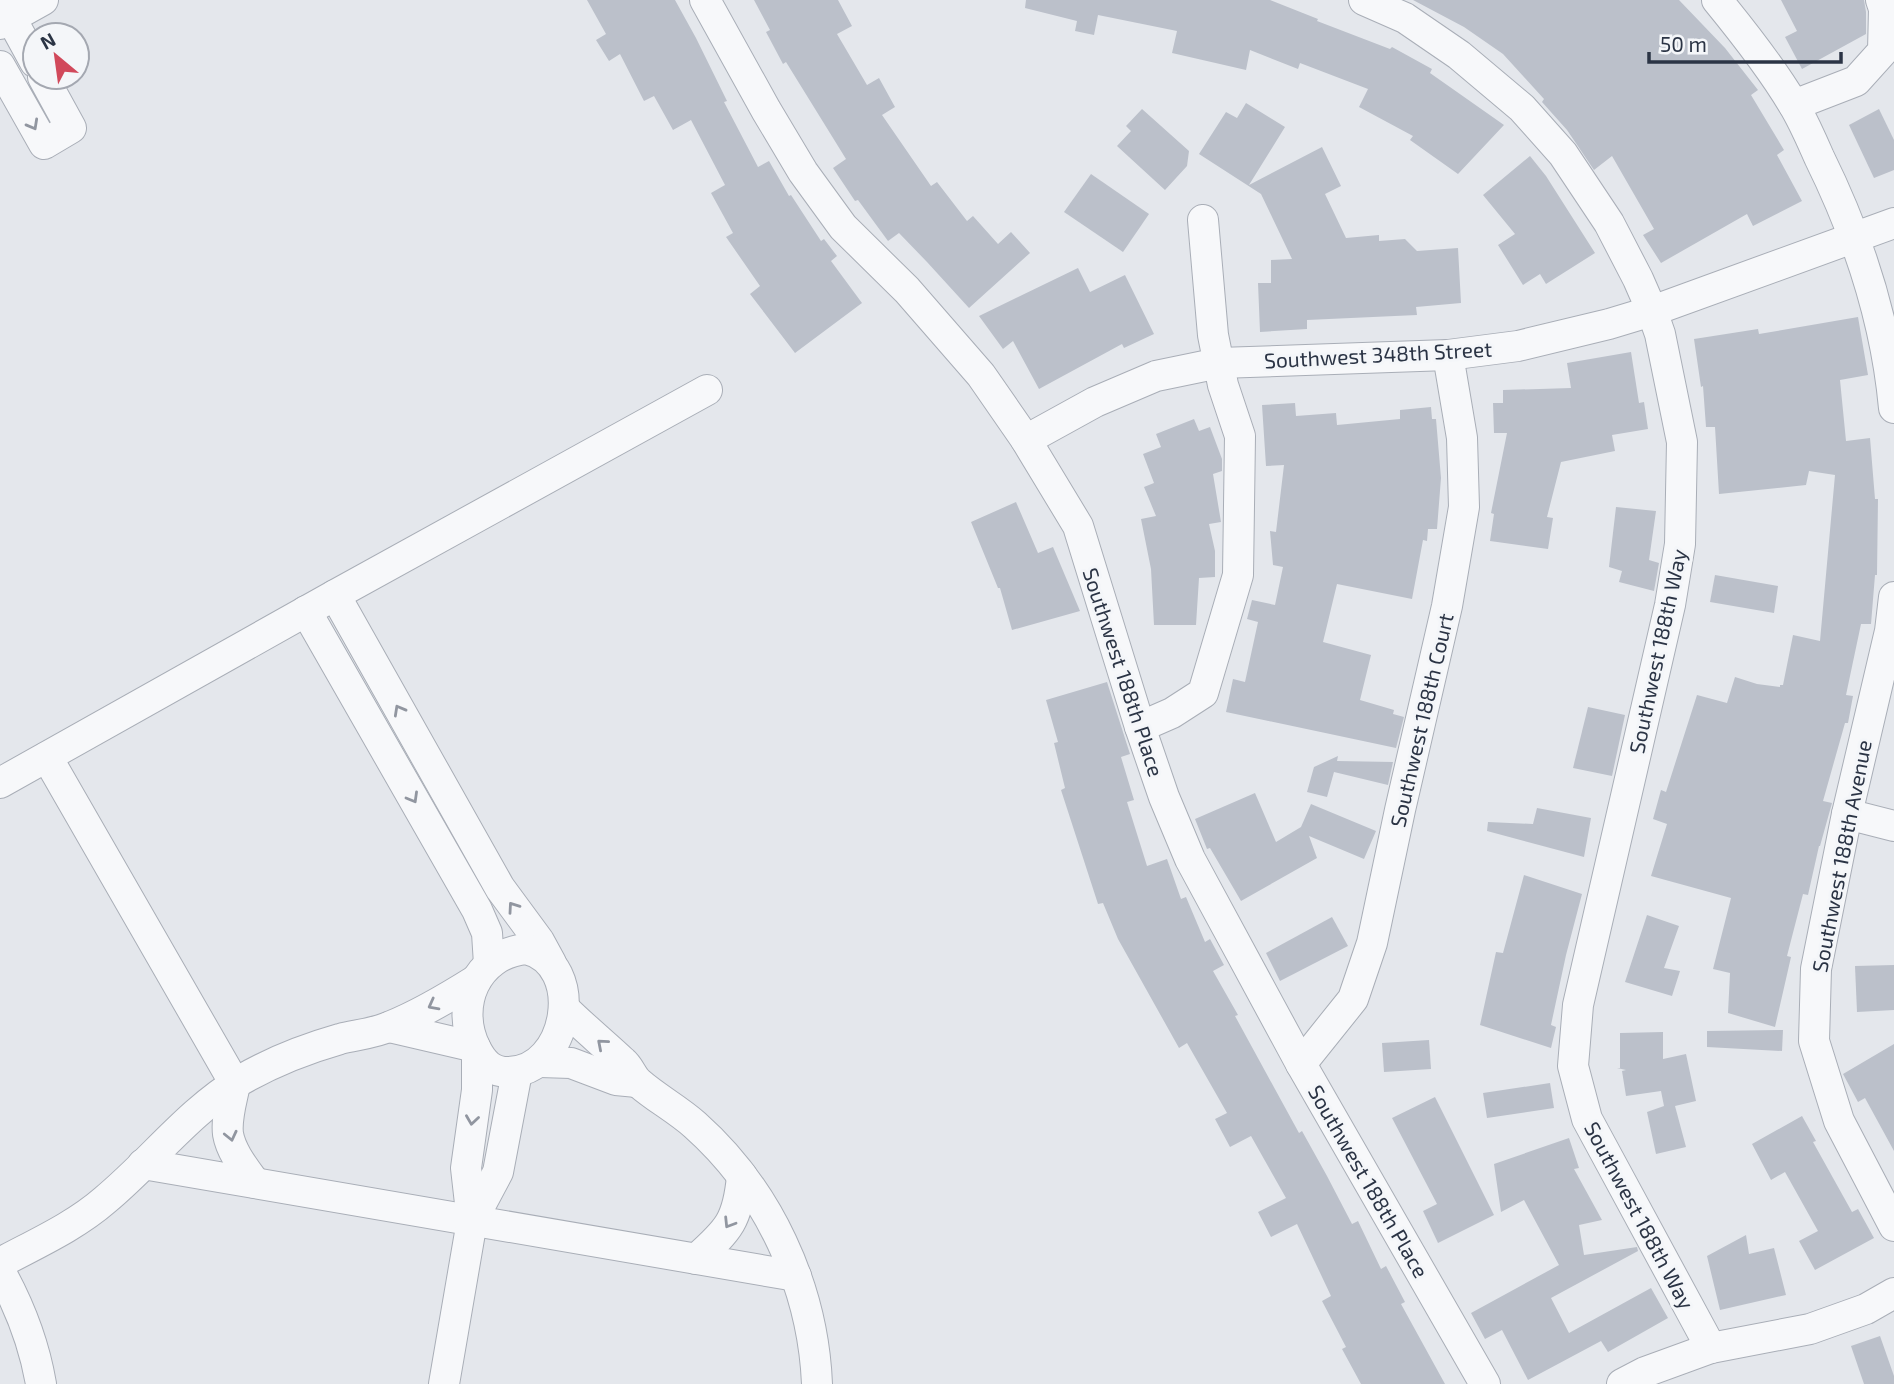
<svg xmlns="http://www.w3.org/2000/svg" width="1894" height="1384" font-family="'Exo 2',sans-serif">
<rect width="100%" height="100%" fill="#e4e7ec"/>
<g fill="#bbc0ca">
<path d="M 587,0 L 675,0 L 696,38 L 727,101 L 724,102 L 758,167 L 769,161 L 789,196 L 791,195 L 821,241 L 824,239 L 837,256 L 831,261 L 862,303 L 795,353 L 750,294 L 760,286 L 726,237 L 733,233 L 711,193 L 725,185 L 691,120 L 673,130 L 654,96 L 644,101 L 620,54 L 609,61 L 596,40 L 606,34 Z"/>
<path d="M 754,0 L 838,0 L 852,26 L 837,34 L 867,85 L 879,78 L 895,107 L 882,115 L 931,186 L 937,182 L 967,221 L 973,216 L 998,244 L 1011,232 L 1030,253 L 969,308 L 927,262 L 899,233 L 888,241 L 858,200 L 855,201 L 833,168 L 846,159 L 786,62 L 783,64 L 766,32 L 770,30 Z"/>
<path d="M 1026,0 L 1270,0 L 1318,19 L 1317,21 L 1390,49 L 1392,47 L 1432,69 L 1430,73 L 1504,125 L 1458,174 L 1410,140 L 1413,136 L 1359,107 L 1368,89 L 1300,63 L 1298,69 L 1250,50 L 1246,70 L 1172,53 L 1177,31 L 1098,15 L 1094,35 L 1075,31 L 1077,21 L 1025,8 Z"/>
<path d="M 1413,0 L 1679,0 L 1725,48 L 1758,90 L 1751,95 L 1784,150 L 1777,155 L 1802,201 L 1753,226 L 1747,214 L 1661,263 L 1643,235 L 1654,229 L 1612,156 L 1594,170 L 1567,130 L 1542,102 L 1544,99 L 1503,54 L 1464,27 Z"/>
<path d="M 1781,0 L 1864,0 L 1866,12 L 1866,34 L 1802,69 L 1785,37 L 1797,31 Z"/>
<path d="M 1246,103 L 1285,127 L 1249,185 L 1322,147 L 1341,186 L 1325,194 L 1346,238 L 1379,235 L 1379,241 L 1405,239 L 1417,251 L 1458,248 L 1461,303 L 1416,307 L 1417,315 L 1307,320 L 1307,329 L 1260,332 L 1258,283 L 1271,283 L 1271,260 L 1292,259 L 1261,194 L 1199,154 L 1226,112 L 1237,118 Z"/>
<path d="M 1142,109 L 1189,151 L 1187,166 L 1165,190 L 1117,146 L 1131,131 L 1126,126 Z"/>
<path d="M 1879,109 L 1894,140 L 1894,170 L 1874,178 L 1849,125 Z"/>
<path d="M 1530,156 L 1546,176 L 1595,253 L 1546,284 L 1540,274 L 1523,285 L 1498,245 L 1515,234 L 1483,195 Z"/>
<path d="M 1091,174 L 1149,214 L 1123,252 L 1064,212 Z"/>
<path d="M 1078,268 L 1090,292 L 1125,275 L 1154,334 L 1124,348 L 1122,344 L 1039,389 L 1013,341 L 1003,349 L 979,316 Z"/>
<path d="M 1858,317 L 1868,375 L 1840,380 L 1846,441 L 1870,438 L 1875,499 L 1878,499 L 1877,575 L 1875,575 L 1871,624 L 1861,624 L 1846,695 L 1853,696 L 1848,723 L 1845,723 L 1823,801 L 1832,803 L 1820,846 L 1819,846 L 1808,895 L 1803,894 L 1787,956 L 1791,957 L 1775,1027 L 1728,1013 L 1730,973 L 1713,969 L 1731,898 L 1651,876 L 1667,824 L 1653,819 L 1661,790 L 1666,792 L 1697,695 L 1727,703 L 1735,677 L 1757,684 L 1780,687 L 1780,685 L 1783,685 L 1793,635 L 1820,641 L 1835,475 L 1809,471 L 1806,485 L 1719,494 L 1715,427 L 1706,427 L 1703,386 L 1701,387 L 1694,339 L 1758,329 L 1759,334 Z"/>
<path d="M 1631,352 L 1639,403 L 1644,402 L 1648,429 L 1612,435 L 1615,451 L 1561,462 L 1547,517 L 1553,518 L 1548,549 L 1490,541 L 1494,514 L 1491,513 L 1507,433 L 1494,433 L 1493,403 L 1503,403 L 1503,390 L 1571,388 L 1567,363 Z"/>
<path d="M 1295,403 L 1296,416 L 1336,413 L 1337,425 L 1400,419 L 1400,410 L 1431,407 L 1432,419 L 1436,419 L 1441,478 L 1437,529 L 1428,529 L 1427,541 L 1423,540 L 1412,599 L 1337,584 L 1323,642 L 1371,655 L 1360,700 L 1394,710 L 1393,714 L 1404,717 L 1396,748 L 1226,712 L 1233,679 L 1245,682 L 1258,622 L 1247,619 L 1252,600 L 1275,605 L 1283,567 L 1273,565 L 1270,531 L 1276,532 L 1284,465 L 1266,466 L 1262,405 Z"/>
<path d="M 1194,419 L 1199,431 L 1210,427 L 1222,459 L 1222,471 L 1213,474 L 1221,522 L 1209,524 L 1215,551 L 1215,577 L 1199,578 L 1196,625 L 1154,625 L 1151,569 L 1141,519 L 1156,516 L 1144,487 L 1154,483 L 1143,454 L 1161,447 L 1156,434 Z"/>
<path d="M 1016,502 L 1038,553 L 1053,547 L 1080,611 L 1012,630 L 1000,588 L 998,588 L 971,522 Z"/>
<path d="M 1616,507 L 1656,511 L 1649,560 L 1659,563 L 1654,591 L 1619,582 L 1622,571 L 1609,567 Z"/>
<path d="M 1715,575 L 1778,586 L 1774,613 L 1710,602 Z"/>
<path d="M 1107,682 L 1130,754 L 1121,757 L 1134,800 L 1127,802 L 1147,866 L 1167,859 L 1181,899 L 1186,897 L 1205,942 L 1210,939 L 1224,965 L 1213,971 L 1238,1015 L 1235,1016 L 1299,1133 L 1302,1131 L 1327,1176 L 1352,1224 L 1358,1221 L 1381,1269 L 1386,1266 L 1405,1302 L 1401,1304 L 1445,1384 L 1361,1384 L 1342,1349 L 1346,1347 L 1322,1301 L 1331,1296 L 1297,1224 L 1271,1237 L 1258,1212 L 1286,1198 L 1251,1136 L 1230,1147 L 1215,1119 L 1227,1113 L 1187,1043 L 1179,1048 L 1118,939 L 1103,903 L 1098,904 L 1061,790 L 1065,788 L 1054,743 L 1058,742 L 1046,700 Z"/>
<path d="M 1588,707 L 1625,715 L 1612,776 L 1573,768 Z"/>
<path d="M 1338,756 L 1337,761 L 1393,762 L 1388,785 L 1334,772 L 1327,797 L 1307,792 L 1314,767 Z"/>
<path d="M 1255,793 L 1276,842 L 1301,827 L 1311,804 L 1376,831 L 1364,859 L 1309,836 L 1317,858 L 1241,901 L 1210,848 L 1207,849 L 1195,819 Z"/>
<path d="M 1537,808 L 1591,818 L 1584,857 L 1487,831 L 1488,822 L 1533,824 Z"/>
<path d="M 1524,875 L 1582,894 L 1566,955 L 1551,1025 L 1556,1027 L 1551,1048 L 1480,1025 L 1496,952 L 1503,953 Z"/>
<path d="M 1647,915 L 1679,926 L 1664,968 L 1680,971 L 1672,996 L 1625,982 Z"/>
<path d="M 1332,917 L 1348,946 L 1280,981 L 1266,953 Z"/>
<path d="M 1894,965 L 1894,1010 L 1857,1012 L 1855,966 Z"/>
<path d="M 1783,1030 L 1782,1051 L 1707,1047 L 1707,1031 Z"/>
<path d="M 1663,1032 L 1663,1059 L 1686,1054 L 1696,1101 L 1675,1106 L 1686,1147 L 1656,1154 L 1647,1112 L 1664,1106 L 1661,1091 L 1626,1096 L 1622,1071 L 1626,1070 L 1617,1068 L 1620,1068 L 1620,1033 Z"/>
<path d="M 1429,1040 L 1431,1069 L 1384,1072 L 1382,1043 Z"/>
<path d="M 1894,1044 L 1894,1151 L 1865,1098 L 1858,1102 L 1843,1074 Z"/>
<path d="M 1550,1083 L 1554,1108 L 1487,1118 L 1483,1093 Z"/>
<path d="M 1435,1097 L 1494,1215 L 1438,1243 L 1423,1211 L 1437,1204 L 1392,1118 Z"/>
<path d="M 1802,1116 L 1816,1141 L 1813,1142 L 1852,1212 L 1858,1209 L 1874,1238 L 1815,1270 L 1799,1241 L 1818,1231 L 1785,1172 L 1771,1180 L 1752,1144 Z"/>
<path d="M 1569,1138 L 1579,1168 L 1574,1169 L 1602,1220 L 1579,1225 L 1584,1255 L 1637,1247 L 1638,1251 L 1551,1298 L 1569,1333 L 1651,1288 L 1668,1318 L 1608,1352 L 1601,1341 L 1528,1380 L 1502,1330 L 1485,1339 L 1471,1313 L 1559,1265 L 1524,1200 L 1501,1212 L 1494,1164 Z"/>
<path d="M 1746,1235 L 1749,1254 L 1774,1248 L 1786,1295 L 1720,1310 L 1707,1256 Z"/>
<path d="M 1880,1336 L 1894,1376 L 1894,1384 L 1864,1384 L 1851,1346 Z"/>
</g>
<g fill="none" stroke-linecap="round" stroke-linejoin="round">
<defs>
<g id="minor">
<path d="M 1,0 L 35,62"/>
<path d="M 705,0 L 766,110 L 803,172 L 843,227 L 907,290 L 981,375 L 1026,440 L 1078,526 L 1140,727 L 1164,797 L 1190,859 L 1301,1064 L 1485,1384"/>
<path d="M 1364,0 L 1405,18 L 1459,55 L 1522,108 L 1563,154 L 1609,223 L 1638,279 L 1652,311 L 1660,334 L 1682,442 L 1680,544 L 1670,605 L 1578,1005 L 1573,1066 L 1587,1119 L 1711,1348"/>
<path d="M 1717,0 C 1744,33 1771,67 1793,104 C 1803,120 1811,139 1819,157 C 1858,236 1886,320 1894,408"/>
<path d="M 0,24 L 43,0"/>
<path d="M 0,66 L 44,144 L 71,128 L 43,77"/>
<path d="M 1794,105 L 1856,81 L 1883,51 L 1884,9 L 1881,0"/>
<path d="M 1026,440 L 1095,402 L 1156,376 L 1219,363 L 1448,355 L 1518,346 L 1609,324 L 1652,311 L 1894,223"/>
<path d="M 335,595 L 500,888 L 539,941 L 551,963"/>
<path d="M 1894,597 L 1890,631 L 1847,814 L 1816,969 L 1814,1041 L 1839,1121 L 1894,1226"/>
<path d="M 306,611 L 477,910 L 487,933 L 489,964"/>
<path d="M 1140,727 L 1172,713 L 1203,693 L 1238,575 L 1240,436 L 1223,385 L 1213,335 L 1203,220"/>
<path d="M 47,757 L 235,1084 C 232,1100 226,1118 228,1134 C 231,1152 245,1169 255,1183"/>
<path d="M 0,783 L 335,595 L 707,390"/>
<path d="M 1847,814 L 1894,826"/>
<path d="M 526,949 C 587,964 569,1072 508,1072 C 492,1072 483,1063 476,1049 C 454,1006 476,954 526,949 Z"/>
<path d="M 564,1008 C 583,1027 604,1044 623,1062 C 630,1068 632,1077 639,1083 C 656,1098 677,1109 695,1125 C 768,1190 813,1286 817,1384"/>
<path d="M 389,1027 L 475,1047"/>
<path d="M 540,1062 L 571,1063 L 616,1080 L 637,1082"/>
<path d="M 1301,1064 L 1353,999 L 1372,943 L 1400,810 L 1447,606 L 1464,507 L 1462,438 L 1448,355"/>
<path d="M 143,1164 L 796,1276"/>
<path d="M 472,1221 L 498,1172 L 517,1072"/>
<path d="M 696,1259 C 729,1230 738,1220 742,1176"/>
<path d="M 0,1263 C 35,1244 74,1227 105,1200 C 152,1161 188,1112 241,1080 C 272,1062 305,1049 340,1039 C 356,1035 376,1033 391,1026 C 421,1014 449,997 476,980"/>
<path d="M 0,1271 C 20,1307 34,1343 41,1384"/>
<path d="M 444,1384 L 472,1221 L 466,1168 L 477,1090 L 477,1052"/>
<path d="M 1622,1384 L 1645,1372 L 1711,1348 L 1810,1329 L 1866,1309 L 1894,1293"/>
</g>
</defs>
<use href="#minor" stroke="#a9aeb7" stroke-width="32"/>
<use href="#minor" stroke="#f7f8fa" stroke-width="30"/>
</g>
<defs><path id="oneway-chevron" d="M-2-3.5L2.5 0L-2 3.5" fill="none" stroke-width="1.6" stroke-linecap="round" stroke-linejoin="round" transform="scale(1.75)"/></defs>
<g stroke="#9196a0">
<use href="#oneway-chevron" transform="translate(33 125) rotate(61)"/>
<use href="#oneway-chevron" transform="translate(399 710) rotate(-119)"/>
<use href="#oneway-chevron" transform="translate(413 798) rotate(60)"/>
<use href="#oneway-chevron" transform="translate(513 907) rotate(-125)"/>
<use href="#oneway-chevron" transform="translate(433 1005) rotate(152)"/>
<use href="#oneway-chevron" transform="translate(602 1044) rotate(-139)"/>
<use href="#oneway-chevron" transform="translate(472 1120) rotate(98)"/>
<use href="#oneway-chevron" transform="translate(231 1136) rotate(77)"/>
<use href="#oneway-chevron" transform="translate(729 1223) rotate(122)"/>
</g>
<g text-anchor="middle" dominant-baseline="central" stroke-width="6" stroke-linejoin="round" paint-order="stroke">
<g font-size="21" fill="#2b3445" stroke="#f4f6f9">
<text transform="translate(1378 354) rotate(-3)">Southwest 348th Street</text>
<text transform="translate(1657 651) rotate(-78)">Southwest 188th Way</text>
<text transform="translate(1124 672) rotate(72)">Southwest 188th Place</text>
<text transform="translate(1421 720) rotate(-77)">Southwest 188th Court</text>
<text transform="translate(1841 856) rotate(-79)">Southwest 188th Avenue</text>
<text transform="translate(1369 1181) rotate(60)">Southwest 188th Place</text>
<text transform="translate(1640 1215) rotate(62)">Southwest 188th Way</text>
</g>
</g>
<g transform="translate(56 56) rotate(331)"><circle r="33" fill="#f4f6f9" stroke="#a4a8b1" stroke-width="2"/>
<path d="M0-5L12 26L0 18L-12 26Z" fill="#d1495b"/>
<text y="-10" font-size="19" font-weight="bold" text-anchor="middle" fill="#2b3445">N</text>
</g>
<path d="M1649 52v10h192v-10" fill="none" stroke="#2b3445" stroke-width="3.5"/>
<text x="1660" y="52" font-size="21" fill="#2b3445" stroke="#f4f6f9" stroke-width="5" paint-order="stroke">50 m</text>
</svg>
